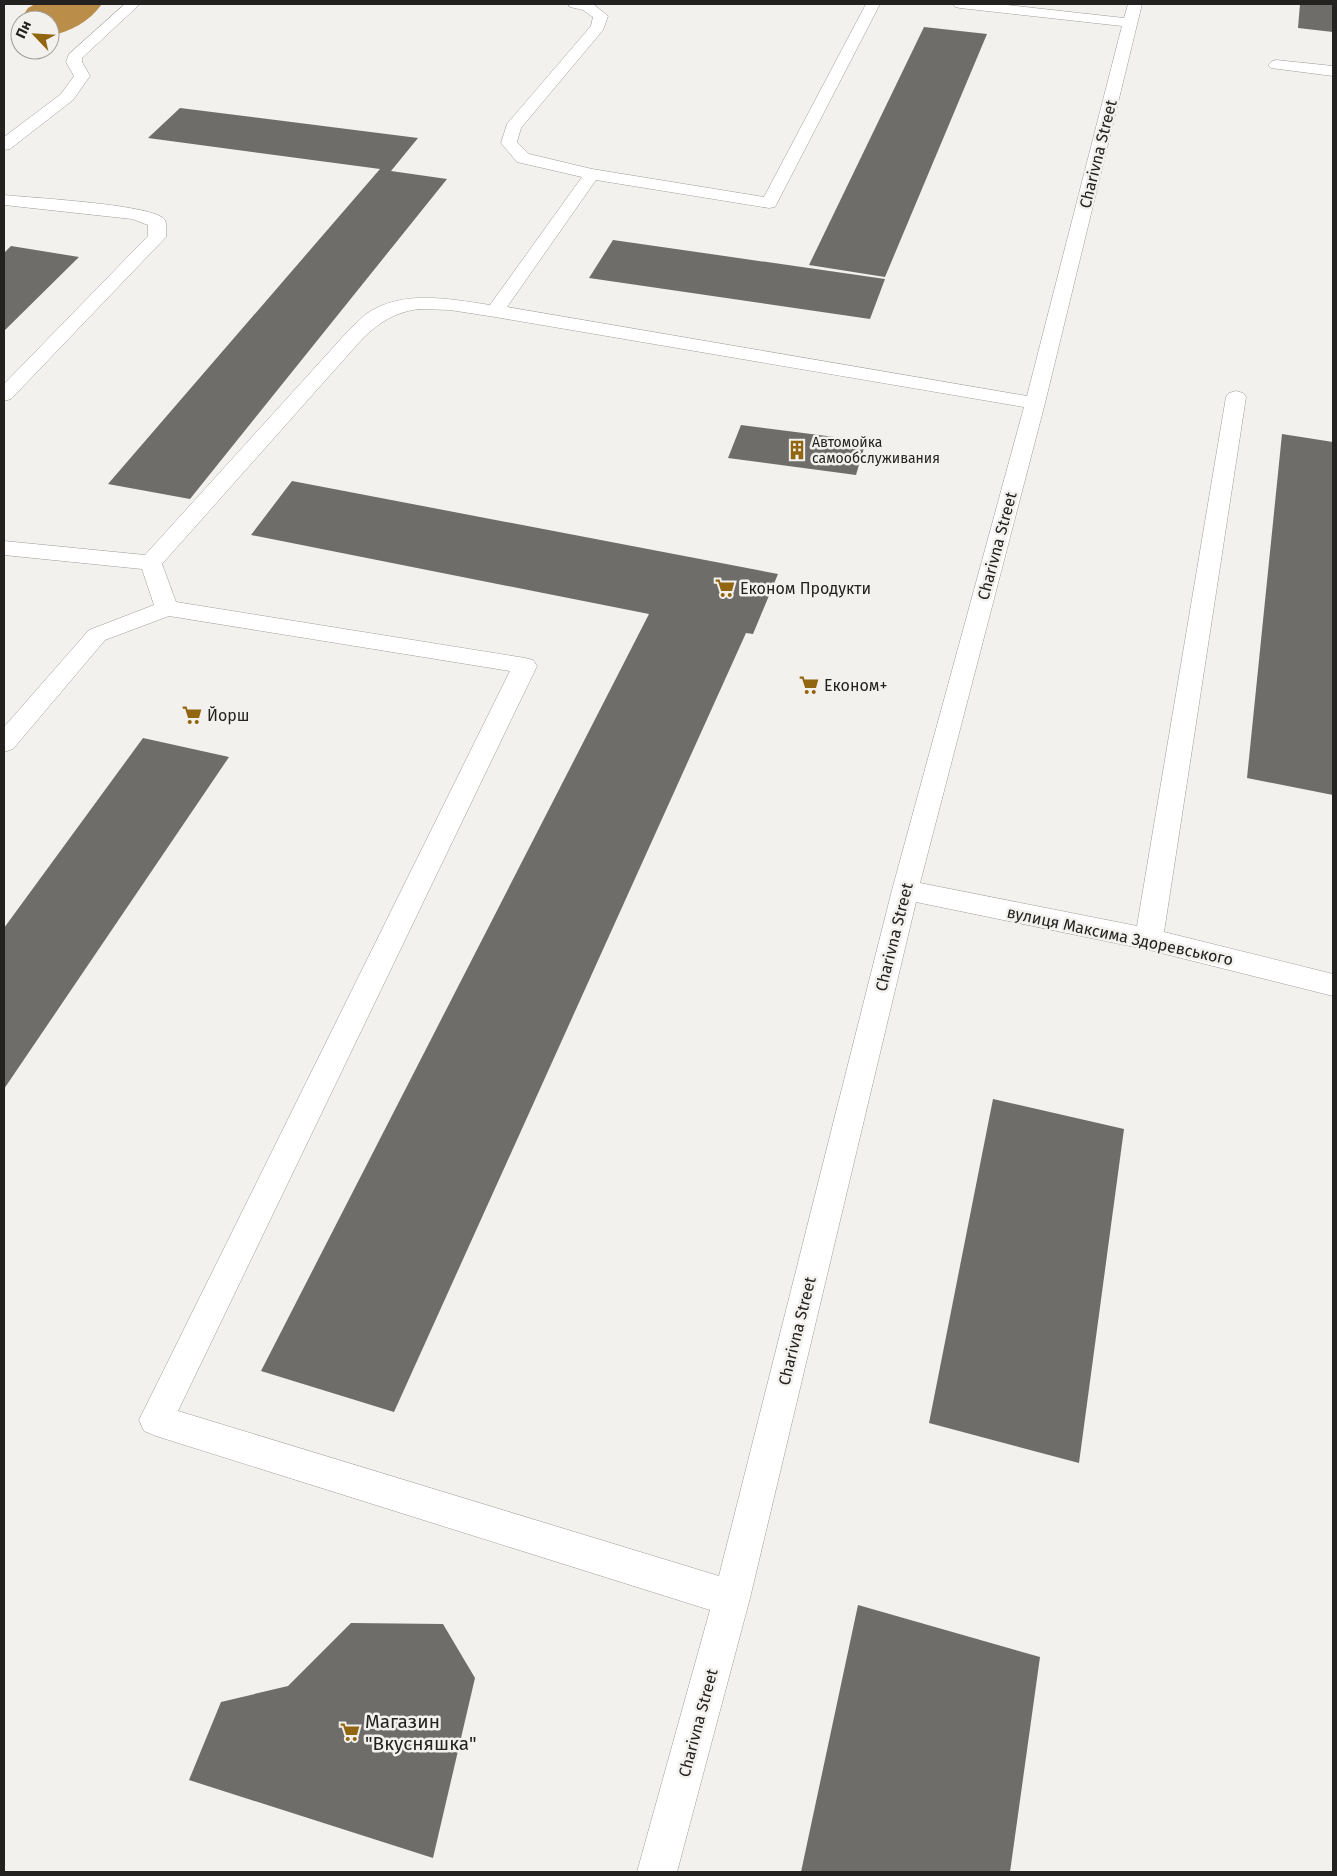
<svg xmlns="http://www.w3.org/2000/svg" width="1337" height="1876" font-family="'Fira Sans',sans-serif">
<rect width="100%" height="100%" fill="#f3f1ed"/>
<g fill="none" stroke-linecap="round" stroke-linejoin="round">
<path fill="#ba8e49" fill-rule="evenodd" d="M 35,4 L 102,4 C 89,22 71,31 50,36 L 50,20 L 20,20 L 28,8 Z"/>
</g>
<g fill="#6f6d69">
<path d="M 1300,4 L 1333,4 L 1333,32 L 1298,28 Z"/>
<path d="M 924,27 L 987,34 L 885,277 L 809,265 Z"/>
<path d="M 180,108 L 418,138 L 391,171 L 447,179 L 190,499 L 108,484 L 380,169 L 148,138 Z"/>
<path d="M 613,240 L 885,279 L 870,319 L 589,278 Z"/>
<path d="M 11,246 L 79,257 L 4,331 L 4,253 Z"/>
<path d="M 741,425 L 866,441 L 856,475 L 728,458 Z"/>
<path d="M 1282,434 L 1333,442 L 1333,795 L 1247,778 Z"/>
<path d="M 292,481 L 778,574 L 753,634 L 746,633 L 394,1412 L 261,1371 L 649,614 L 251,535 Z"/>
<path d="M 143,738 L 229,757 L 4,1089 L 4,928 Z"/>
<path d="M 993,1099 L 1124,1129 L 1079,1463 L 929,1423 Z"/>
<path d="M 858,1605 L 1040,1657 L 1010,1872 L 801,1872 Z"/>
<path d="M 351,1623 L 443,1624 L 475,1678 L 433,1858 L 189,1780 L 221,1702 L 288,1686 Z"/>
</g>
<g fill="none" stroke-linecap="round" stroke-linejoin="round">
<defs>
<g id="minor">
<path d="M 125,4 L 140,4 L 82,58 L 82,62 L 90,76 L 73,100 L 10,149 L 4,150 L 4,137 L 61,94 L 74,76 L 66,62 L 69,54 Z"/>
<path d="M 568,4 L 593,4 L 608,16 L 603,30 L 521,128 L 517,142 L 529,154 L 592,169 L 764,197 L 866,4 L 880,4 L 775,207 L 769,208 L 596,180 L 507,307 L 1027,396 L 1122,26 L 960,8 L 955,7 L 953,4 L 998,4 L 1124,18 L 1128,4 L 1142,4 L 1045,403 L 920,883 L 1137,926 L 1226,397 L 1229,393 L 1236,391 L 1243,393 L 1246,397 L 1164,932 L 1333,974 L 1333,996 L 1149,950 L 916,902 L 750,1598 L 677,1872 L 637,1872 L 710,1610 L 156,1436 L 144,1431 L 139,1420 L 510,671 L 169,616 L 105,640 L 13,749 L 4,752 L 4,727 L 89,630 L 154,605 L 142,569 L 4,555 L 4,541 L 145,555 L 349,330 C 355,325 360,319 366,314 C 403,289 449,299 490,305 L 582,177 L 517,162 L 501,143 L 507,124 L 591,26 L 593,17 L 583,10 L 570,7 ZM 419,309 L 450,310 L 495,317 L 1024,407 L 892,890 L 719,1576 L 178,1411 L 537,666 L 533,660 L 525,658 L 176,602 L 162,564 L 363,338 C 380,322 395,312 419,309 Z"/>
<path d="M 1276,60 L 1333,66 L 1333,76 L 1271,68 L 1268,65 L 1271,62 Z"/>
<path d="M 4,195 C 32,198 146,204 163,218 C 168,222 166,232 166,237 L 11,399 L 4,401 L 4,384 L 148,236 L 148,225 L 132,219 L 4,205 Z"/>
</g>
</defs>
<use href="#minor" stroke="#9f9d99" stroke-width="1"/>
<use href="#minor" fill="#fff" fill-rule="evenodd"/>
</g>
<defs>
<symbol id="building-bare" viewBox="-9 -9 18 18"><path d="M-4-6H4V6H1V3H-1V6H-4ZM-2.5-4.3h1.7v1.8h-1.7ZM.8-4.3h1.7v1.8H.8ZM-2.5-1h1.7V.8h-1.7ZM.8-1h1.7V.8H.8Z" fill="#926611" stroke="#f3f1ed" stroke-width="2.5" paint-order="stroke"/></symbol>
<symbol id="supermarket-bare" viewBox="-9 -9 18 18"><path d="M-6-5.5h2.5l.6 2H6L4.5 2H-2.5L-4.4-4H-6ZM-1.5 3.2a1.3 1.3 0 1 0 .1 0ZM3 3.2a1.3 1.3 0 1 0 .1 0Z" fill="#926611" stroke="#f3f1ed" stroke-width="2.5" paint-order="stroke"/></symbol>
</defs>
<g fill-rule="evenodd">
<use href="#building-bare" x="783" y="436" width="28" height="28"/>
<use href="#supermarket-bare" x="711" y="574" width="28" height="28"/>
<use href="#supermarket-bare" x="795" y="671" width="28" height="28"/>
<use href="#supermarket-bare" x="178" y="701" width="28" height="28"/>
<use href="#supermarket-bare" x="336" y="1718" width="28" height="28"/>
</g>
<g text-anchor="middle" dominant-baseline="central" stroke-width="5" stroke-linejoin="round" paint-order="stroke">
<g font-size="14" fill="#232220" stroke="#f3f1ed" text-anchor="start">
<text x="812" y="442">Автомойка<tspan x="812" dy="16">самообслуживания</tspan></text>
</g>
<g font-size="16" fill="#232220" stroke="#f3f1ed">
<text transform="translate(1098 154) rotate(-76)">Charivna Street</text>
<text transform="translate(997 546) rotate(-75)">Charivna Street</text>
<text transform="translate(1120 936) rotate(12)">вулиця Максима Здоревського</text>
<text transform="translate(894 937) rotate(-76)">Charivna Street</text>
<text transform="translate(797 1331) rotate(-76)">Charivna Street</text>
<text transform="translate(698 1723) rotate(-75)">Charivna Street</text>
</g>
<g font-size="16" fill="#232220" stroke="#f3f1ed" text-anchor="start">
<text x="740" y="588">Економ Продукти</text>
<text x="824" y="685">Економ+</text>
<text x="207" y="715">Йорш</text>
</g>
<g font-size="19" fill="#232220" stroke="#f3f1ed" text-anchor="start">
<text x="365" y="1721">Магазин<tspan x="365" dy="22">"Вкусняшка"</tspan></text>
</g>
</g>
<rect width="1337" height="1876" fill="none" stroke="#232220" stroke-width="10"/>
<g transform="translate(35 35) rotate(295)"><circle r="24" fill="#f3f1ed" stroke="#a09e9b"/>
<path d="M0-4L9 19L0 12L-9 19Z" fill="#926611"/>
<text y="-8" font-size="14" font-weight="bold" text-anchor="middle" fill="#232220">Пн</text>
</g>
</svg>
